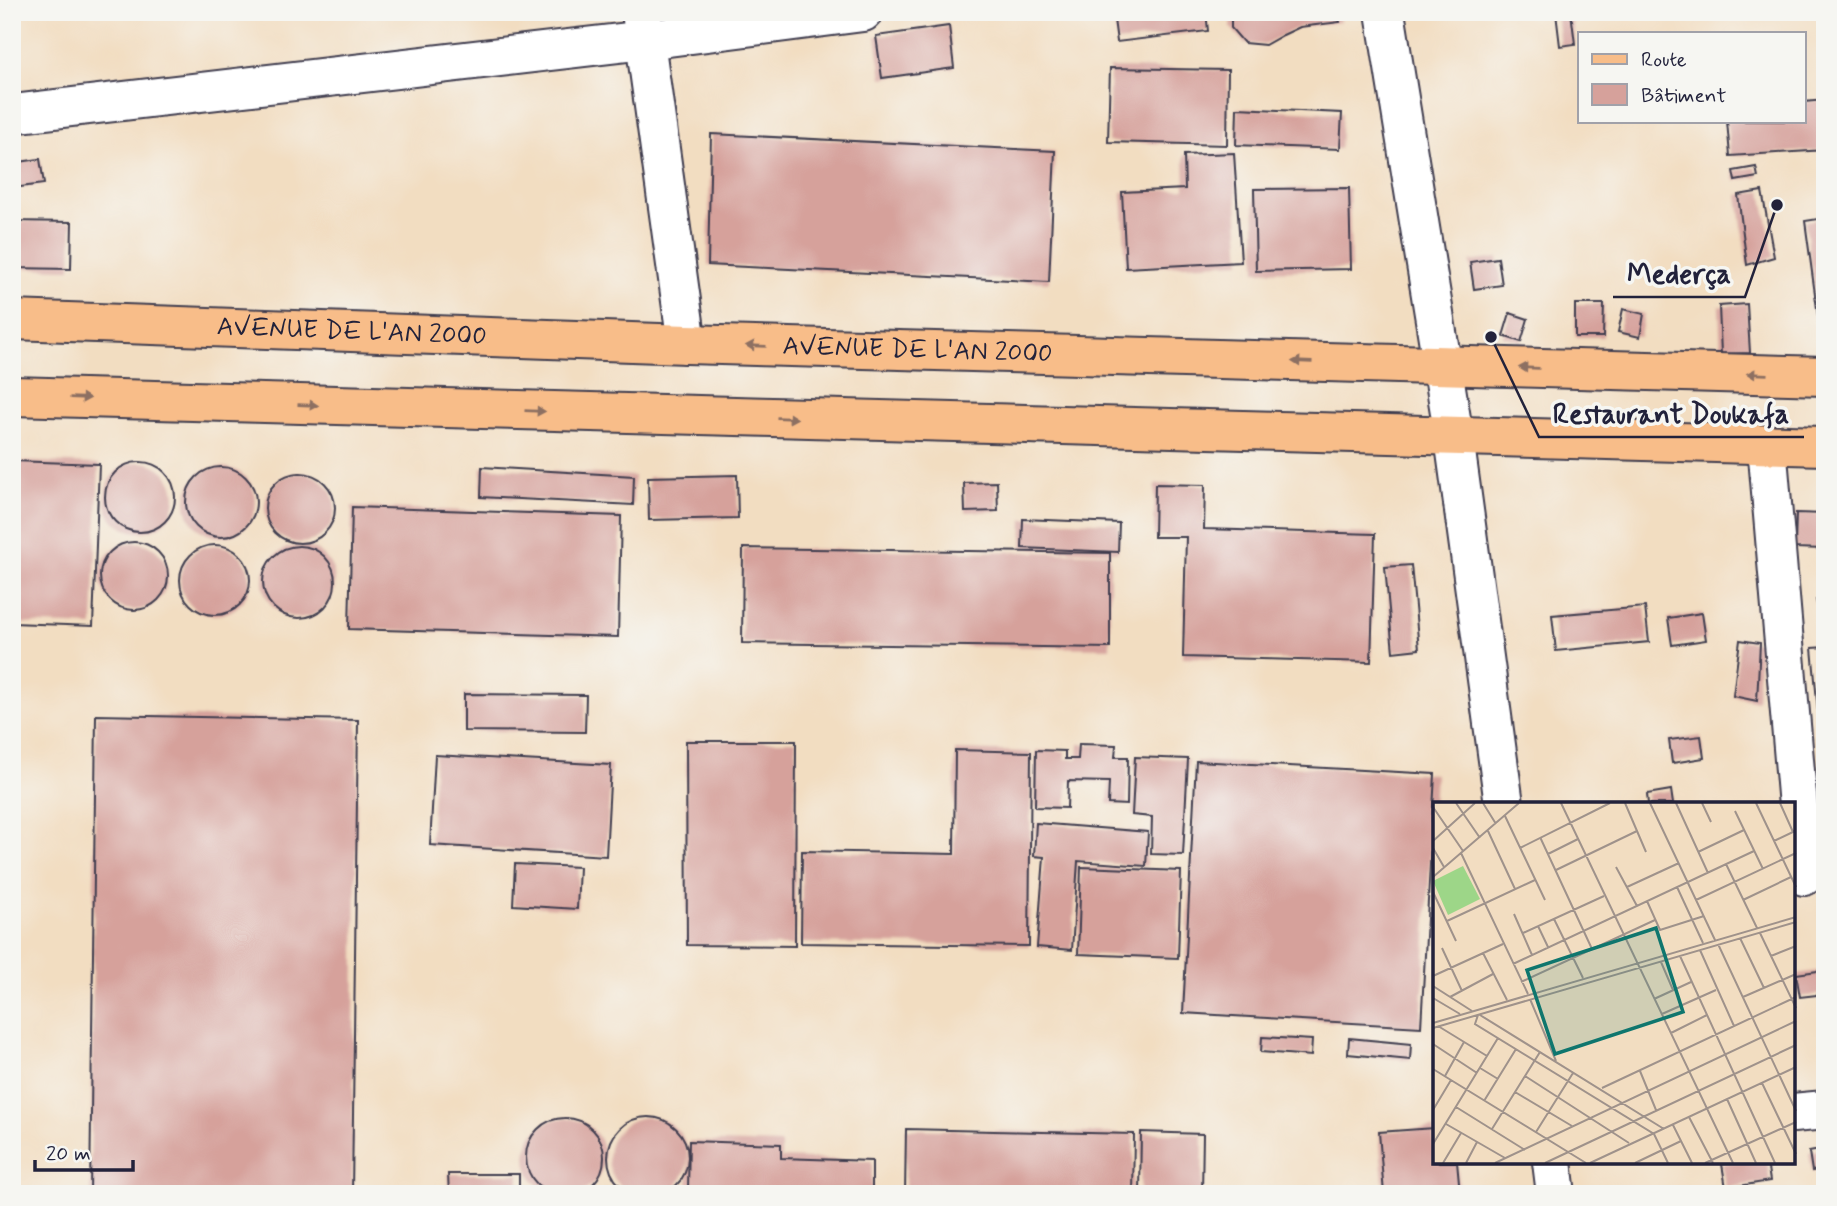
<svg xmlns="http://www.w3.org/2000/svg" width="1837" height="1206" font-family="Mynerve,sans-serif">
<rect width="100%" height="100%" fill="#f6f6f2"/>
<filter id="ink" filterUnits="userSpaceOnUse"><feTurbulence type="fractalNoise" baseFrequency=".0143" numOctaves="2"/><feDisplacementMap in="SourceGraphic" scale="14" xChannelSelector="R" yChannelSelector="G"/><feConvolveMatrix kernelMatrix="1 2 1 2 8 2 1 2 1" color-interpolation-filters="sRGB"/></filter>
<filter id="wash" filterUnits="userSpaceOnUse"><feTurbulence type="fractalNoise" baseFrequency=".00686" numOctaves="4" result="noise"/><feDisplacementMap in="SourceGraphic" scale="28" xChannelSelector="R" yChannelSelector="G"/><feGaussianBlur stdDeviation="1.57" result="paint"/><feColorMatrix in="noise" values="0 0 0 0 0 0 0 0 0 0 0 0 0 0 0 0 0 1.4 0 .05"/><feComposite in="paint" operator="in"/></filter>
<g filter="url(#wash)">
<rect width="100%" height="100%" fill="#f2ddc1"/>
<g id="blocks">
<g fill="#d6a19b">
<path d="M 1113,12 L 1206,12 L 1208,31 L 1117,42 Z"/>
<path d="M 1231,12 L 1337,12 L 1340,22 L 1300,27 L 1283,35 L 1265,45 L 1244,43 L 1231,28 Z"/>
<path d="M 1571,12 L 1575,44 L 1560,46 L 1556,13 Z"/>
<path d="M 949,26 L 954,68 L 882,78 L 876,36 Z"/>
<path d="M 1110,68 L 1228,70 L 1227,145 L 1108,142 Z"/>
<path d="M 1825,100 L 1825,150 L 1730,156 L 1727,121 L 1804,121 L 1804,102 Z"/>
<path d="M 1237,108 L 1342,113 L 1340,149 L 1236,145 Z"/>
<path d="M 711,134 L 1055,151 L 1049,282 L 708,265 Z"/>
<path d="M 1234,153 L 1241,262 L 1126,268 L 1122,192 L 1185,189 L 1184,155 Z"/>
<path d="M 40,159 L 44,184 L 12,188 L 12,163 Z"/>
<path d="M 1756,167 L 1758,177 L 1735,181 L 1733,171 Z"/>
<path d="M 1349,188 L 1351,269 L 1256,271 L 1254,189 Z"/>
<path d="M 1762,191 L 1774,257 L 1747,265 L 1738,195 Z"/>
<path d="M 1825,218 L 1825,315 L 1818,316 L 1805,221 Z"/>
<path d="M 12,221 L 72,222 L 71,269 L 12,268 Z"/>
<path d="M 1498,258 L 1502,285 L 1474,289 L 1470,262 Z"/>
<path d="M 1575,304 L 1604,304 L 1603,337 L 1575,337 Z"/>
<path d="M 1747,304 L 1750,353 L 1721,354 L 1719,306 Z"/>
<path d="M 1623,309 L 1644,314 L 1640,337 L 1618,332 Z"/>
<path d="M 1510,313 L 1528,319 L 1521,342 L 1503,336 Z"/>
<path d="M 12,461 L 99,464 L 93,626 L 12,623 Z"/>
<circle cx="140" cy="497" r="35"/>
<circle cx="221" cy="502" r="35"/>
<path d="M 482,467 L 634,476 L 633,505 L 481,497 Z"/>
<circle cx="300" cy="508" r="35"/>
<path d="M 737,475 L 738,518 L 649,520 L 648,477 Z"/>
<path d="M 997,482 L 998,511 L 965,512 L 964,483 Z"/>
<path d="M 1155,484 L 1205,485 L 1204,529 L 1375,534 L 1371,662 L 1183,657 L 1186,537 L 1154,537 Z"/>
<path d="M 352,507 L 621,516 L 618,637 L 349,629 Z"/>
<path d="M 1796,513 L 1825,514 L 1825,549 L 1795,548 Z"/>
<path d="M 1023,519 L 1119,523 L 1118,552 L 1022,548 Z"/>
<circle cx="134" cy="576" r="34"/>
<circle cx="215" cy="580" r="35"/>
<circle cx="299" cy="582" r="36"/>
<path d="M 743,548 L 1110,553 L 1110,648 L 742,643 Z"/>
<path d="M 1411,565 L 1419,649 L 1393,652 L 1385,567 Z"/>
<path d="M 1825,598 L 1825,627 L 1822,628 L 1816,600 Z"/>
<path d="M 1645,607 L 1649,642 L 1556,651 L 1552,615 Z"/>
<path d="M 1702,613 L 1706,640 L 1672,645 L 1668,618 Z"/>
<path d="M 1740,640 L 1760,643 L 1757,701 L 1733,696 Z"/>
<path d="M 1825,647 L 1825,732 L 1820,733 L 1812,648 Z"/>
<path d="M 464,694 L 586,695 L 585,732 L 464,731 Z"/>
<path d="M 96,715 L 358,720 L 352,1194 L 90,1194 Z"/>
<path d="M 1701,736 L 1704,758 L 1672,763 L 1669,740 Z"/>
<path d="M 686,741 L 796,741 L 795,946 L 687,945 Z"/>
<path d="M 1079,744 L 1116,745 L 1115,757 L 1128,757 L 1127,805 L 1108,804 L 1109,782 L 1068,781 L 1067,808 L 1035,807 L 1036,750 L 1065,751 L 1065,759 L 1078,759 Z"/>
<path d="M 955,750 L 1031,752 L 1029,946 L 801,943 L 802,851 L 954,854 Z"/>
<path d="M 435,755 L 611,765 L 606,856 L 430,845 Z"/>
<path d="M 1135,757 L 1188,759 L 1183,855 L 1151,854 L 1152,817 L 1132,815 Z"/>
<path d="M 1196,761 L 1435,774 L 1421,1027 L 1183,1013 Z"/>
<path d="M 1671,790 L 1673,804 L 1648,804 L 1647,794 Z"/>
<path d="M 1036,823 L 1148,832 L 1146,866 L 1078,861 L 1072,950 L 1037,947 L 1044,857 L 1034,856 Z"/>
<path d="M 515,864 L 579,867 L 577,909 L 513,905 Z"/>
<path d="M 1081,867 L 1181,871 L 1178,958 L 1078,954 Z"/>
<path d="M 1825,970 L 1825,994 L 1800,997 L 1796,974 Z"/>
<path d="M 1262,1037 L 1312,1040 L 1311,1056 L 1261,1052 Z"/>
<path d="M 1349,1038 L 1411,1044 L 1410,1060 L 1348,1054 Z"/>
<circle cx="648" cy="1157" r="40"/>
<circle cx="565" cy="1157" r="39"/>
<path d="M 1434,1128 L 1434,1162 L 1457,1162 L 1460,1194 L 1384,1194 L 1379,1132 Z"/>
<path d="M 906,1129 L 1134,1134 L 1133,1194 L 905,1194 Z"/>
<path d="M 1141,1132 L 1203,1134 L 1202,1194 L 1140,1194 Z"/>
<path d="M 689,1141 L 781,1144 L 781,1158 L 872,1161 L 872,1194 L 695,1194 L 695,1190 L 688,1190 Z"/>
<path d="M 1825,1149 L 1825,1169 L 1812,1171 L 1809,1152 Z"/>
<path d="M 1732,1162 L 1767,1162 L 1770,1181 L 1726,1188 L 1722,1164 Z"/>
<path d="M 448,1174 L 519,1174 L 519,1194 L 449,1194 Z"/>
</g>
</g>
</g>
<g filter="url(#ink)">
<use href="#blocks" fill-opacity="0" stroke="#413e4f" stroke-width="2"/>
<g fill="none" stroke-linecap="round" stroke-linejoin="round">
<defs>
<g id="minor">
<path d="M 641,12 L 687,344"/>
<path d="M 1385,12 L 1454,437 L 1504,804"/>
<path d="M 12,114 L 645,40 L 863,12"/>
<path d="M 1767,445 L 1804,876"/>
<path d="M 1793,1113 L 1825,1110"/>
<path d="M 1552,1162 L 1556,1194"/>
</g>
<g id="major">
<path id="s1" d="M 12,320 L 687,344 L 1825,376"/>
<path d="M 12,396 L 1825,446"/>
</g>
</defs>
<use href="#minor" stroke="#413e4f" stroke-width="42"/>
<use href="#major" stroke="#413e4f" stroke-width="42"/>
<use href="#minor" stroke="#fff" stroke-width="38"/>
<use href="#major" stroke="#f8bd89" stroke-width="38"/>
</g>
<defs><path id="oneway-solid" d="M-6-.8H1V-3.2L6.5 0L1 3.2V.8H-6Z" transform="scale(1.75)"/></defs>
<g fill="#8d7062">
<use href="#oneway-solid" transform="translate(756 346) rotate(-178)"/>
<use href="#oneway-solid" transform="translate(1302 362) rotate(-178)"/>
<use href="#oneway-solid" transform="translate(1529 368) rotate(-178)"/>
<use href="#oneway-solid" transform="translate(1757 374) rotate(-178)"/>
<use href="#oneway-solid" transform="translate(80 398) rotate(2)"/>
<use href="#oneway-solid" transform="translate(308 405) rotate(2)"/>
<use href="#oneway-solid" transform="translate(535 411) rotate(2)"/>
<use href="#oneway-solid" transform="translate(787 418) rotate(2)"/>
</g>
</g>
<g text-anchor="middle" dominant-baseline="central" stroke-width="7" stroke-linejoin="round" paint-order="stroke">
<g font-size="26" fill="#22223b" stroke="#f6f6f2">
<text stroke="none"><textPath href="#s1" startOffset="340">AVENUE DE L'AN 2000</textPath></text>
<text stroke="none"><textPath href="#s1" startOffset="906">AVENUE DE L'AN 2000</textPath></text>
</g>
</g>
<g transform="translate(1433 802)">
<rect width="362" height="362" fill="#f2ddc1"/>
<path d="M 30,64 L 47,97 L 15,113 L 0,79 Z" fill="#9dd688"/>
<path fill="none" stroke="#9f928b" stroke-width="2" d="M 23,1 L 47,36M 50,1 L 63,22M 128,1 L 300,361M 192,1 L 213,50M 217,1 L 282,138M 243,1 L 275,71M 269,1 L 278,20M 323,1 L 363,85M 347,1 L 360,30M 0,5 L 30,49M 302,9 L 330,67M 72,14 L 112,98M 55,29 L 82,87M 107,35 L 159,147M 0,39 L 42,1M 341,39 L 362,29M 0,46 L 11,65M 87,46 L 177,1M 265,50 L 311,28M 28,51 L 95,192M 115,52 L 145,37M 293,62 L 324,126M 183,65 L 204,104M 123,68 L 204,29M 0,75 L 86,1M 194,85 L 246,61M 244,85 L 270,141M 0,90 L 23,139M 263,98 L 363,51M 310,98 L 358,75M 214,99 L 227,128 L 271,114M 81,112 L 99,153M 121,117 L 150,176M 14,119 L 102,78M 105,124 L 115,145M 90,131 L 171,94M 327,131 L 363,206M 307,136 L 331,186M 285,142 L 363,309M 9,146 L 29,189M 267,148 L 301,224M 50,151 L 74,198M 247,154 L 342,361M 338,154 L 363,144M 228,160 L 240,188M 80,162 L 321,49M 0,174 L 70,142M 88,180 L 222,118M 0,184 L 39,209M 17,195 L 60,172M 310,195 L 363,172M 0,196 L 27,212M 97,197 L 123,259M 221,197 L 258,180M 229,212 L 283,188M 45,213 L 42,222 L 221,332 L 235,361M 47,213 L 231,327M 0,221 L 363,115M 5,224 L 54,254M 0,226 L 363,120M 238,231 L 274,213M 0,242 L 44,271M 47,266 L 65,277M 0,267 L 153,361M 207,269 L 223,308M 12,274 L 31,240M 92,274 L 196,341M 329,281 L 363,352M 169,286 L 363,195M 82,290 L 139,324M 294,297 L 323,361M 51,299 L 83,247M 23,305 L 92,348M 0,308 L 18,278M 256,315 L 280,361M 13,322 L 72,356M 240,323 L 259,361M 59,327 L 107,250M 103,330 L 140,271M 0,342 L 65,236M 10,361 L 28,331M 33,361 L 44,340M 62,361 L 363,219M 112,361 L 363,243M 157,361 L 363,265M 202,361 L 248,339M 272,361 L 363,320"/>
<path fill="#0f766e" fill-opacity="0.15" stroke="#0f766e" stroke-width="3.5" d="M 223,126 L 250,210 L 122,252 L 94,168 Z"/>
<rect width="362" height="362" fill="none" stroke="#22223b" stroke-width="3.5"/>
</g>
<path fill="none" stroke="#22223b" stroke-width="2.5" d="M1777 205L1745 297H1613M1491 337L1539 437H1804"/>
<g fill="#22223b" stroke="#f6f6f2" stroke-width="2.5">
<circle cx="1777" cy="205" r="7"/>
<circle cx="1491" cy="337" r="7"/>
</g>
<g font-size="28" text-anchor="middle" font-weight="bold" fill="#22223b" stroke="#f6f6f2" stroke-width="7" stroke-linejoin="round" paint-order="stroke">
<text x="1679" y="283">Mederça</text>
<text x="1671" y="423">Restaurant Doukafa</text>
</g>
<rect width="1837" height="1206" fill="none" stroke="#f6f6f2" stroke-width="42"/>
<rect x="1578" y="32" width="228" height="91" fill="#f6f6f2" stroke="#a1a1a9" stroke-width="2"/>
<rect x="1592" y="54" width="35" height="10" fill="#f8bd89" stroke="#a1a1a9" stroke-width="2"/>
<text x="1641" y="66" font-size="21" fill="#22223b">Route</text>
<rect x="1592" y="84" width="35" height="21" fill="#d6a19b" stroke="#a1a1a9" stroke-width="2"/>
<text x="1641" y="102" font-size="21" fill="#22223b">Bâtiment</text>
<path d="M35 1160v10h98v-10" fill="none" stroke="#22223b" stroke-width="3.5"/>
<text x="46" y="1160" font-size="21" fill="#22223b" stroke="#f6f6f2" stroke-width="5" paint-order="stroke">20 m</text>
</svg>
